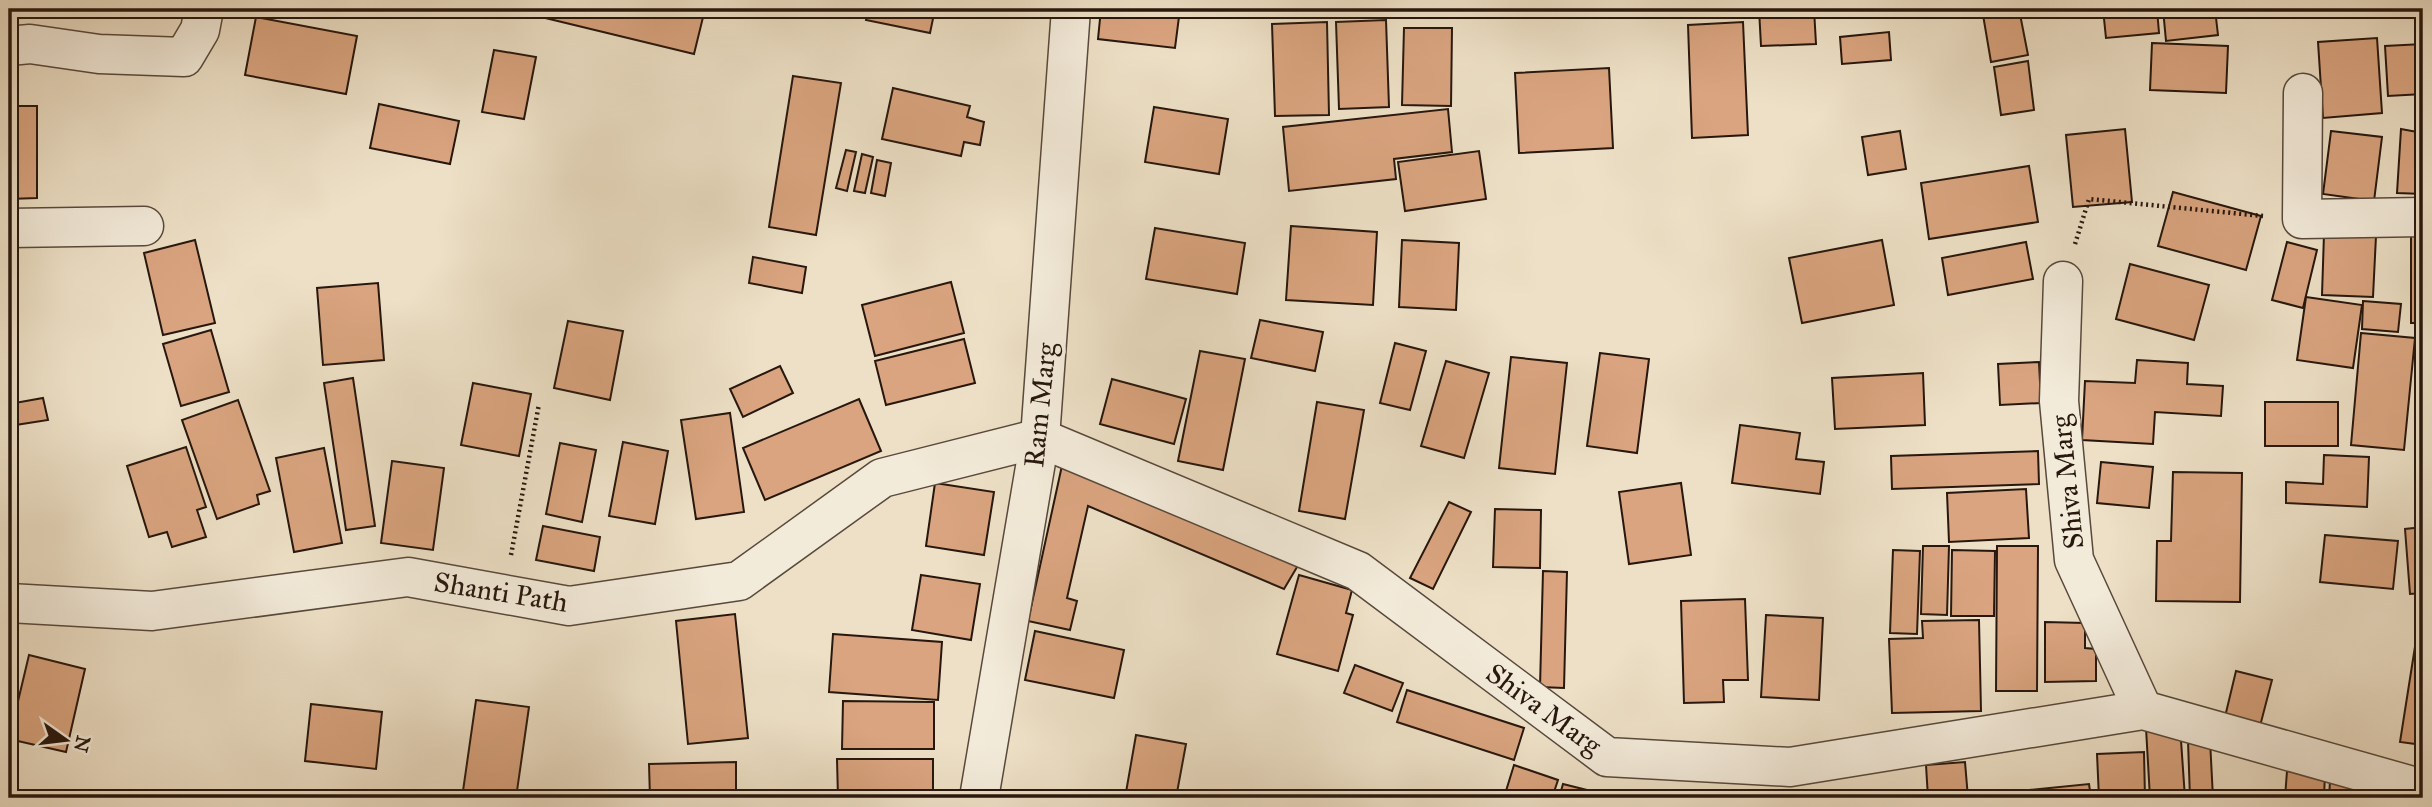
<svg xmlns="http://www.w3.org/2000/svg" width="2432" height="807" font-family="'IM FELL Great Primer',serif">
<rect width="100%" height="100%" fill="#ede0c6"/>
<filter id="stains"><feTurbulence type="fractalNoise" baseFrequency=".00286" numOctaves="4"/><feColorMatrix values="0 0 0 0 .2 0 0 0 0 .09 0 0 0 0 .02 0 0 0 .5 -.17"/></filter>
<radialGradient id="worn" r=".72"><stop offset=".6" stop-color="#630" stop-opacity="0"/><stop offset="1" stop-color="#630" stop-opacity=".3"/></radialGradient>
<g fill="#d9a47f" stroke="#27170e" stroke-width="2">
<path d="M 539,9 L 705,9 L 694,54 L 537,16 Z"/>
<path d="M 869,9 L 935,9 L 930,33 L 866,20 Z"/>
<path d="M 1101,9 L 1180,9 L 1175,48 L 1098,39 Z"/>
<path d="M 1759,9 L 1814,9 L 1816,44 L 1761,46 Z"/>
<path d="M 1982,9 L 2019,9 L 2028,55 L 1991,62 Z"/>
<path d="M 2103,9 L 2157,9 L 2159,33 L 2106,38 Z"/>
<path d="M 2163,9 L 2215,9 L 2218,35 L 2166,41 Z"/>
<path d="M 256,17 L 357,36 L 346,94 L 245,75 Z"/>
<path d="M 1386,20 L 1389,107 L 1339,109 L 1336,22 Z"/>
<path d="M 1327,22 L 1329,115 L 1275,116 L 1272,24 Z"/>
<path d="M 1743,22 L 1748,135 L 1692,138 L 1688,25 Z"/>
<path d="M 1404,28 L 1452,28 L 1451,106 L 1402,105 Z"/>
<path d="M 1889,32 L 1891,60 L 1842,64 L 1840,37 Z"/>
<path d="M 2377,38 L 2382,113 L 2323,118 L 2318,42 Z"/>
<path d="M 2152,43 L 2228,46 L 2226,93 L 2150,90 Z"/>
<path d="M 2423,44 L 2423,94 L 2388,96 L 2385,46 Z"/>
<path d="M 494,50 L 536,57 L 524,119 L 482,112 Z"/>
<path d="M 2028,61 L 2034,110 L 2001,115 L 1994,67 Z"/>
<path d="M 1609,68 L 1613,148 L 1519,153 L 1515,73 Z"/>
<path d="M 793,76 L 841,83 L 816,235 L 769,227 Z"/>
<path d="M 893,88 L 970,106 L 967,117 L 984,122 L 980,145 L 964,142 L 961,156 L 882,139 Z"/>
<path d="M 379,104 L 459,121 L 450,164 L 370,148 Z"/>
<path d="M 9,106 L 37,106 L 37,198 L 9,199 Z"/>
<path d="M 1154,107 L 1228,119 L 1219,174 L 1145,162 Z"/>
<path d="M 1448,109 L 1452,152 L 1394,159 L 1396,179 L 1289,191 L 1283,127 Z"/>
<path d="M 2125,129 L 2132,202 L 2073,207 L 2066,135 Z"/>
<path d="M 2401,129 L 2423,133 L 2423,194 L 2397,193 Z"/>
<path d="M 1900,131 L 1906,169 L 1868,175 L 1862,137 Z"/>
<path d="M 2331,131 L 2382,137 L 2374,201 L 2323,194 Z"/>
<path d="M 846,150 L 856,152 L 847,191 L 836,188 Z"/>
<path d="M 1479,151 L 1486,199 L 1405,211 L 1398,162 Z"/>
<path d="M 862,154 L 873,157 L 865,193 L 854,191 Z"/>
<path d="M 877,160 L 891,163 L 885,196 L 871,193 Z"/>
<path d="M 2029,166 L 2038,222 L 1929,239 L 1921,183 Z"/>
<path d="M 2173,192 L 2261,216 L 2246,270 L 2158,246 Z"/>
<path d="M 1291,226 L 1377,232 L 1373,305 L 1286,300 Z"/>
<path d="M 1155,228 L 1245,243 L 1237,294 L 1146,279 Z"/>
<path d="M 2423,228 L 2423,323 L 2411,323 L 2411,229 Z"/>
<path d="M 2324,234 L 2376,236 L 2373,297 L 2322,295 Z"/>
<path d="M 195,240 L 215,323 L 163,335 L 144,253 Z"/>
<path d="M 1402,240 L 1459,243 L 1456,310 L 1399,307 Z"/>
<path d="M 1882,240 L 1894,305 L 1802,323 L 1789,258 Z"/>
<path d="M 2026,242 L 2033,279 L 1948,295 L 1942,258 Z"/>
<path d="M 2287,242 L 2317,250 L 2303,308 L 2272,300 Z"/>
<path d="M 753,257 L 806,267 L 802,293 L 749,283 Z"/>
<path d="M 2130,264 L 2209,285 L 2194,340 L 2116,319 Z"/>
<path d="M 951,282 L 964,333 L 875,356 L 862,305 Z"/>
<path d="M 378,283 L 384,360 L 323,365 L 317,288 Z"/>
<path d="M 2306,297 L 2362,305 L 2353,368 L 2297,360 Z"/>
<path d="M 2363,301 L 2401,304 L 2398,332 L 2362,329 Z"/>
<path d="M 1260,320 L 1323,332 L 1315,371 L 1251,358 Z"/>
<path d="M 568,321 L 623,331 L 610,400 L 554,388 Z"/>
<path d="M 211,330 L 229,392 L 181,406 L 163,344 Z"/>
<path d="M 2361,333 L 2415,338 L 2404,450 L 2351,445 Z"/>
<path d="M 964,339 L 975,383 L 886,405 L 875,361 Z"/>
<path d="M 1395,343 L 1426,351 L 1410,410 L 1380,403 Z"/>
<path d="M 1200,351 L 1245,359 L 1223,470 L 1178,461 Z"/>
<path d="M 1600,353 L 1649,359 L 1637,453 L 1587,446 Z"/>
<path d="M 1511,357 L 1567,363 L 1555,474 L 1499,468 Z"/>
<path d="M 2137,360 L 2188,363 L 2187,384 L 2223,386 L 2221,416 L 2155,412 L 2153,444 L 2082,440 L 2085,381 L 2135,383 Z"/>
<path d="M 1446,361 L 1489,373 L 1464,458 L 1421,446 Z"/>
<path d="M 2039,362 L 2041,403 L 2000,405 L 1998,364 Z"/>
<path d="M 780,366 L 793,393 L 743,417 L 730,389 Z"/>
<path d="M 1923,373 L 1925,425 L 1835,429 L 1832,378 Z"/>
<path d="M 353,378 L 375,526 L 346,530 L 324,383 Z"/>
<path d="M 1112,379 L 1186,399 L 1174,444 L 1100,424 Z"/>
<path d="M 473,383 L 531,394 L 519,456 L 461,445 Z"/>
<path d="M 43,398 L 48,420 L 9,426 L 9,404 Z"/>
<path d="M 859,399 L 881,451 L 765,500 L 743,448 Z"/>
<path d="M 238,400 L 270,491 L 257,495 L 259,504 L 217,519 L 182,420 Z"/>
<path d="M 1317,402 L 1364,410 L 1345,519 L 1299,511 Z"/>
<rect x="2265" y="402" width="73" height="44"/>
<path d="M 730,413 L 744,512 L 696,519 L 681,420 Z"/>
<path d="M 1740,425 L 1800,433 L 1796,459 L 1824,462 L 1820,494 L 1732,483 Z"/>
<path d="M 623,442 L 668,451 L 655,524 L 609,516 Z"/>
<path d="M 560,443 L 596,450 L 582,522 L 546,514 Z"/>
<path d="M 186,447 L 206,507 L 197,510 L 206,537 L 172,547 L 167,532 L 149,537 L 127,466 Z"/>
<path d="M 324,448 L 342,543 L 294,552 L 276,458 Z"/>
<path d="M 2038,451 L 2039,484 L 1892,489 L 1891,456 Z"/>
<path d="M 2324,455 L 2369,457 L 2367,507 L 2286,503 L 2286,482 L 2323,484 Z"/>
<path d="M 392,461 L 444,468 L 433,550 L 381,543 Z"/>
<path d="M 1063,461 L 1300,562 L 1284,589 L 1088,506 L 1067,598 L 1077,601 L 1070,630 L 1028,621 Z"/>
<path d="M 2101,462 L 2153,467 L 2149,508 L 2097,503 Z"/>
<path d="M 2173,472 L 2242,473 L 2240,602 L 2156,601 L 2157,541 L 2171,541 Z"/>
<path d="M 9,481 L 16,482 L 9,530 Z"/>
<path d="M 935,483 L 994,492 L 984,555 L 926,546 Z"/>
<path d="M 1681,483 L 1691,555 L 1629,564 L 1619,492 Z"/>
<path d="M 2026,489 L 2029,538 L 1949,542 L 1947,493 Z"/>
<path d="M 1449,502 L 1471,512 L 1433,589 L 1410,578 Z"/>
<path d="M 1495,509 L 1541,510 L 1540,568 L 1493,567 Z"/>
<path d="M 543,526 L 600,537 L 594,571 L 536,560 Z"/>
<path d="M 2423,527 L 2423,593 L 2410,594 L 2405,529 Z"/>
<path d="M 2325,535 L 2398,541 L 2393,589 L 2320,582 Z"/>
<path d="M 1923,546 L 1949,546 L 1947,615 L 1921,614 Z"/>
<path d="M 1997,546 L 2038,546 L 2037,691 L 1996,691 Z"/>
<path d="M 1893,550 L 1920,551 L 1917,634 L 1890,633 Z"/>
<path d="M 1952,550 L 1995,551 L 1994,616 L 1951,616 Z"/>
<path d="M 1543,571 L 1567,572 L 1564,688 L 1540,687 Z"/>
<path d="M 921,575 L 980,584 L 971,640 L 912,630 Z"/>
<path d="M 1299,575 L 1352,590 L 1346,613 L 1353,615 L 1338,671 L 1277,654 Z"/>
<path d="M 1745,599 L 1748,680 L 1723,680 L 1724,702 L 1684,703 L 1681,601 Z"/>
<path d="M 735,614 L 748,738 L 688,744 L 676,621 Z"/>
<path d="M 1766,615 L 1823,618 L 1819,700 L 1761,697 Z"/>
<path d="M 1979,620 L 1981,711 L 1892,713 L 1889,639 L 1923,638 L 1922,621 Z"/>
<path d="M 2045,622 L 2085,623 L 2085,648 L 2096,649 L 2096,681 L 2045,682 Z"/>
<path d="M 1035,631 L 1124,650 L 1114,698 L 1025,680 Z"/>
<path d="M 833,634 L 942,642 L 938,700 L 829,692 Z"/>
<path d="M 2417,634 L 2423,635 L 2423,745 L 2400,742 Z"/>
<path d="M 29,655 L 85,669 L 66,752 L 9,739 Z"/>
<path d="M 1355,665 L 1403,683 L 1392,711 L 1344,693 Z"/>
<path d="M 2236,671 L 2272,680 L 2259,730 L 2224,721 Z"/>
<path d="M 1407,690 L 1524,728 L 1514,760 L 1397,722 Z"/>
<path d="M 476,700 L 529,707 L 516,798 L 463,791 Z"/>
<path d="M 843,701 L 934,702 L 934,749 L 842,749 Z"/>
<path d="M 311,704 L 382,712 L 376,769 L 305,761 Z"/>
<path d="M 2180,726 L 2185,798 L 2150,798 L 2146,728 Z"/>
<path d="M 1136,735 L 1186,744 L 1176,798 L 1125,798 Z"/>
<path d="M 2210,740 L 2213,798 L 2190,798 L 2188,741 Z"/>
<path d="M 2144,752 L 2145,798 L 2099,798 L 2097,754 Z"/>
<path d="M 837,759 L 933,759 L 933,798 L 838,798 Z"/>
<path d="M 736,762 L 736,798 L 650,798 L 649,764 Z"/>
<path d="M 1965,762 L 1968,798 L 1928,798 L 1926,765 Z"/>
<path d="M 1514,765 L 1558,780 L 1552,798 L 1525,798 L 1506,791 Z"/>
<path d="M 2287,771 L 2325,772 L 2324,798 L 2285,798 Z"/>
<path d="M 2330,781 L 2352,782 L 2351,798 L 2329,798 Z"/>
<path d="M 1563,784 L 1587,790 L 1584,798 L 1559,798 Z"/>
<path d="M 2089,784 L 2091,798 L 2010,798 L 2010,792 Z"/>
</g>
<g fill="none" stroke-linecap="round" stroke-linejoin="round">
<defs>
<g id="street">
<path d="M 9,46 L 30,44 L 99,54 L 184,57 L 200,30 L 204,9"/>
<path d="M 2303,93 L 2302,219 L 2423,217"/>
<path d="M 9,228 L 144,226"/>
<path d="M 2063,281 L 2059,401 L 2074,560 L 2143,710"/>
<path d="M 9,603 L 152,611 L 408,577 L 569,606 L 739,581 L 882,478 L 1040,438 L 1358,571 L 1607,757 L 1790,767 L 2143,710 L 2423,789"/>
<path d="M 979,798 L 1040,438 L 1071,9"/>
</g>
</defs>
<use href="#street" stroke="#58493c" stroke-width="41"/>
<g stroke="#27170e" stroke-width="4.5" stroke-dasharray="2 3.5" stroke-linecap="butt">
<path d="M 2075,244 L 2089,199 L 2263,216"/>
<path d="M 511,555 L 539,404"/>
</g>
<use href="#street" stroke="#f3ebda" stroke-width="38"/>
</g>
<g text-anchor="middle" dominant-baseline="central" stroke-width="7" stroke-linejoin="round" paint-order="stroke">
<g font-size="28" fill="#27170e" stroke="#f3ebda">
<text transform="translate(1040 405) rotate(-84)">Ram Marg</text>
<text transform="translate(2067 482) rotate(-96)">Shiva Marg</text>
<text transform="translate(501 592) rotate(9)">Shanti Path</text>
<text transform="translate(1544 709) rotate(36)">Shiva Marg</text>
</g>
</g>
<rect width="2432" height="807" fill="none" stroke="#ede0c6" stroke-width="35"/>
<rect x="10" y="10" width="2411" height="786" fill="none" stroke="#27170e" stroke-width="3.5"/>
<rect x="18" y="18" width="2397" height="772" fill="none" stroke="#27170e" stroke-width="2"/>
<g transform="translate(66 740) rotate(104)" stroke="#f3ebda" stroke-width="5" paint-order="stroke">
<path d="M0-5L12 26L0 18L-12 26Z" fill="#27170e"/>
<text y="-10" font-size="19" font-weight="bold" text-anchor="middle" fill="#27170e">N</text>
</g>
<rect width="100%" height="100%" filter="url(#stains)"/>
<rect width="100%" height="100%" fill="url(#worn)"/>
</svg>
